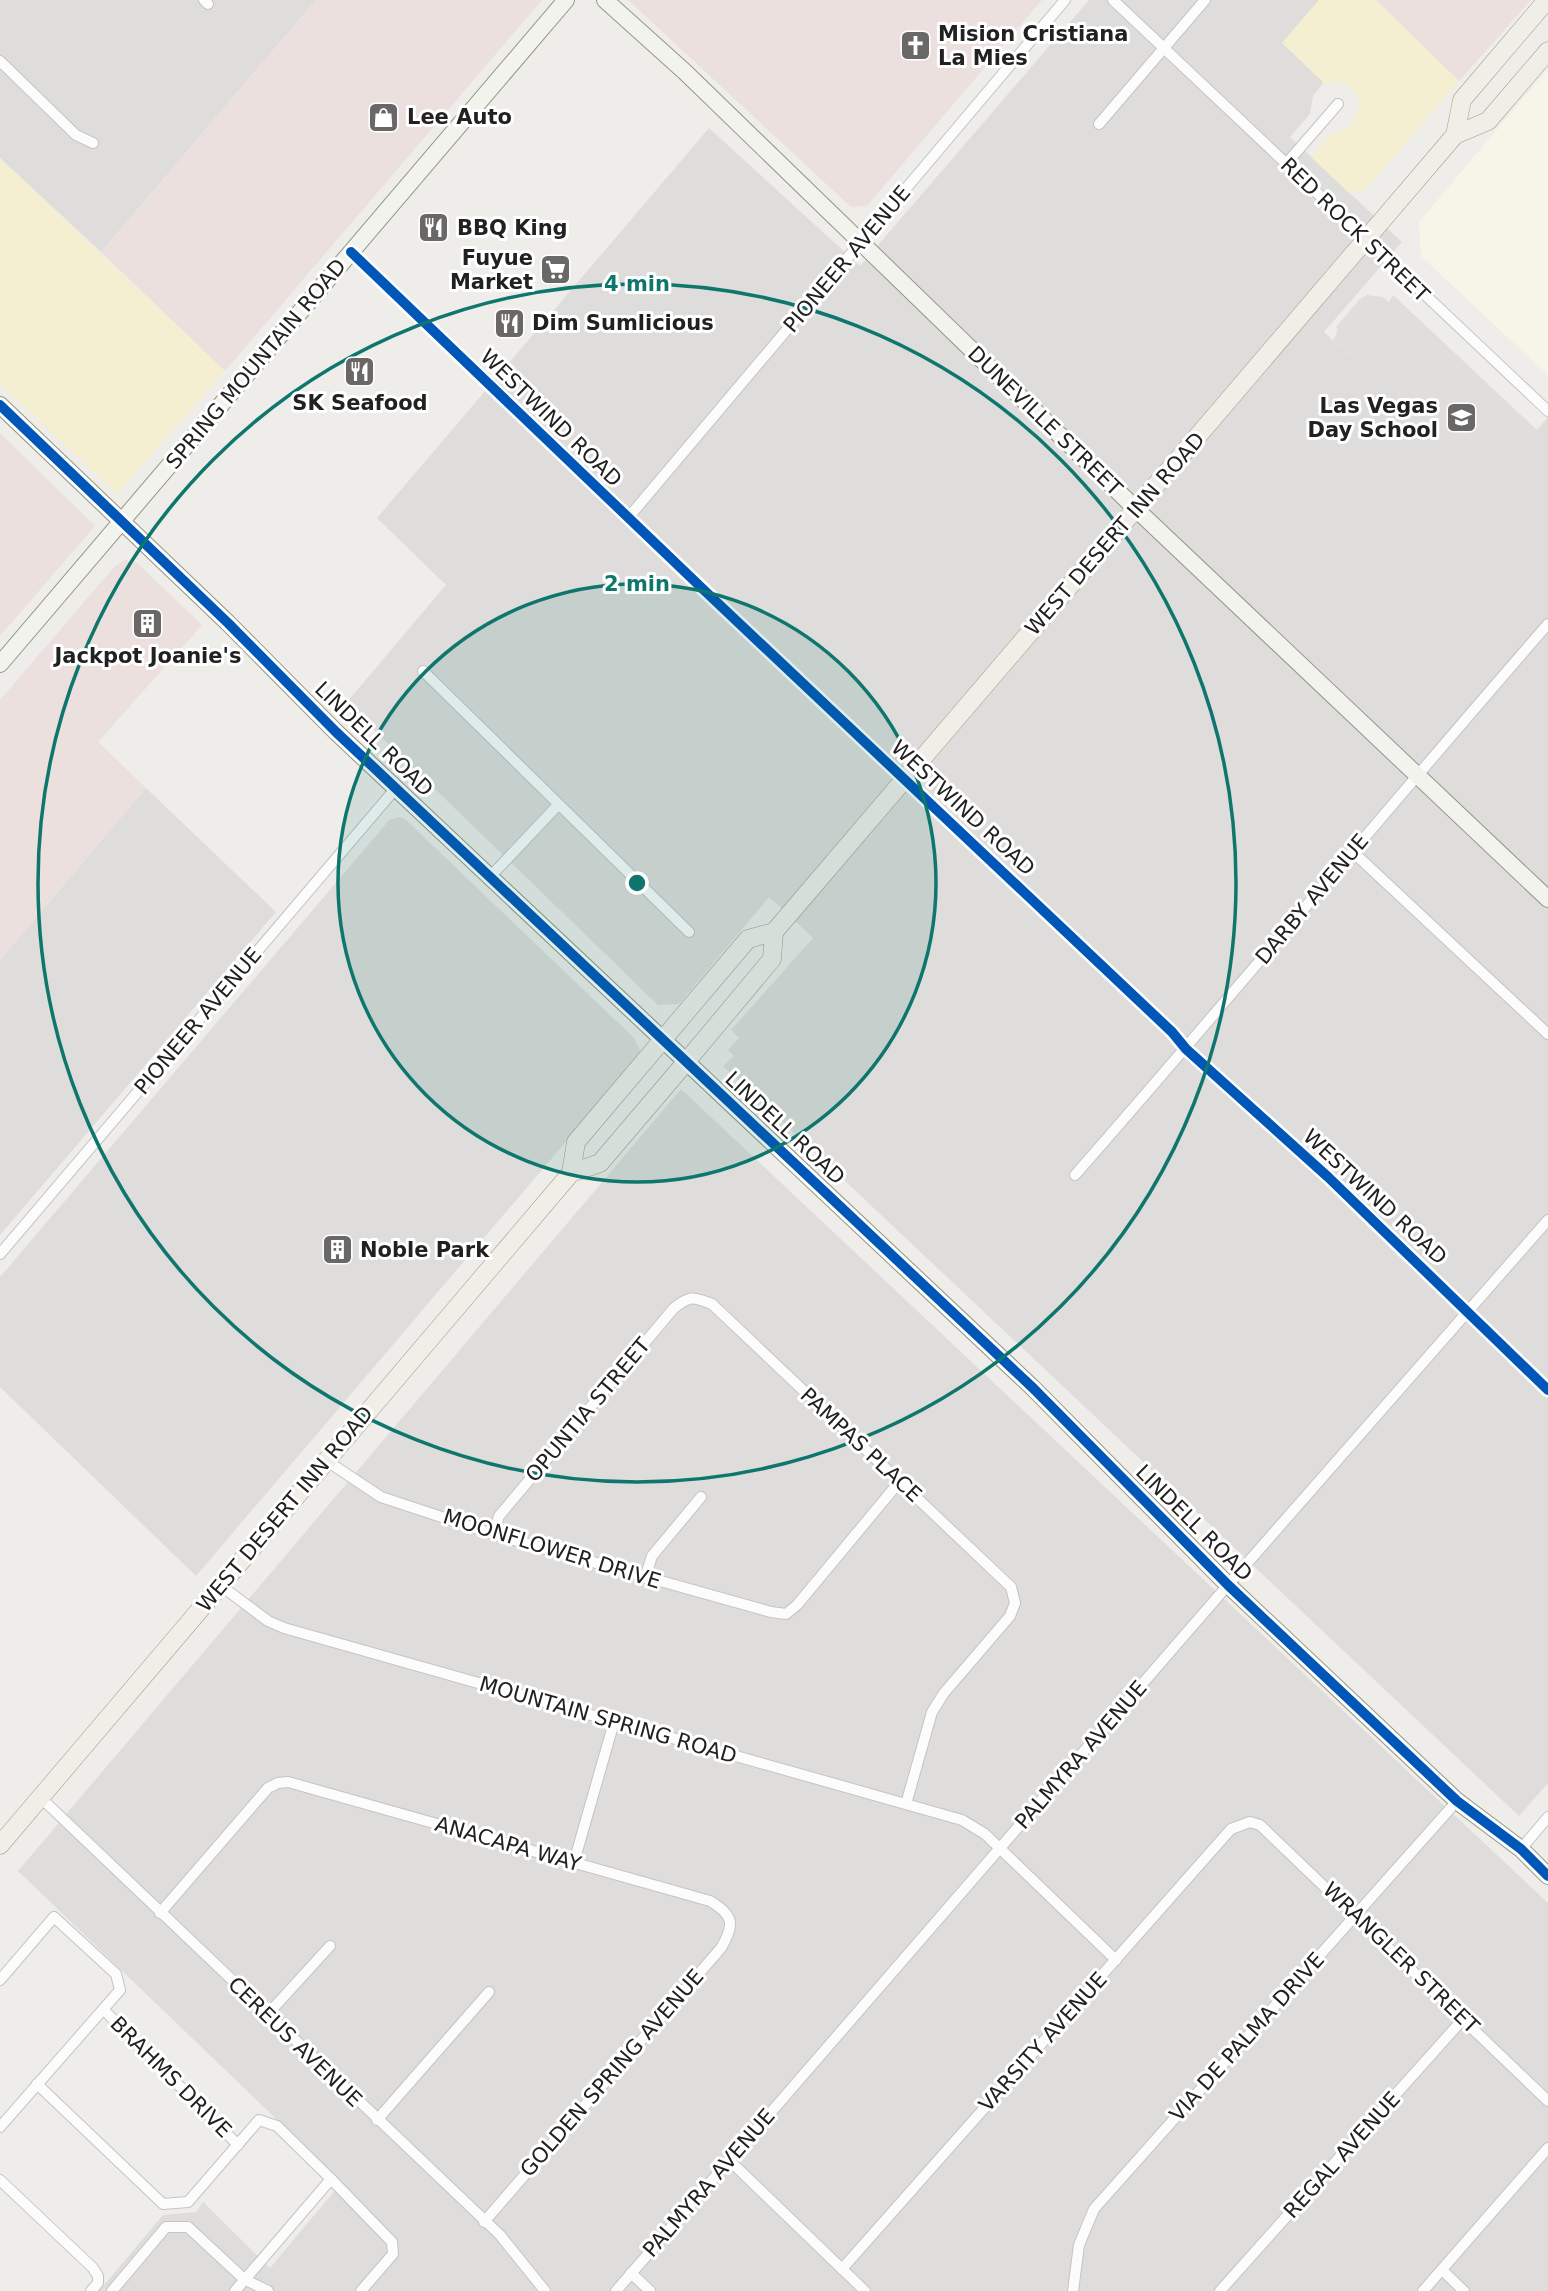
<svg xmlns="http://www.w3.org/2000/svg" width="1548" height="2291" font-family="'DejaVu Sans',sans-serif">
<rect width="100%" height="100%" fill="#eeedea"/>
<g fill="#dedddb">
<path d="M 0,0 L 316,0 L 101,252 L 0,158 Z"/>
<path d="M 1089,0 L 1319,0 L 1282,43 L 1324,82 L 1313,96 L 1310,114 L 1290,137 L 1402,242 L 1324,332 L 1382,386 L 1396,386 L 1404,407 L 1437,547 L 1548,417 L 1548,1783 L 1519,1816 L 723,1066 L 734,1056 L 728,1050 L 739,1038 L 731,1030 L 813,938 L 769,897 L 679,1004 L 658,1005 L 346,703 L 446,585 L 377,518 L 709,128 L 860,266 Z"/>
<path d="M 146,788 L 276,912 L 0,1235 L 0,960 Z"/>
<path d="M 399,817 L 406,820 L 633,1037 L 640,1050 L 638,1057 L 196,1576 L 0,1387 L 0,1277 L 380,831 L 389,820 Z"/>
<path d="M 681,1089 L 1548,1903 L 1548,2291 L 99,2291 L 163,2215 L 196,2212 L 203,2202 L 270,2268 L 342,2182 L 18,1871 Z"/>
</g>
<g fill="#ebe0dd">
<path d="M 316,0 L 542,0 L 225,371 L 101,252 Z"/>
<path d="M 628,0 L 1042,0 L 867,206 L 851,207 Z"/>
<path d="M 1376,0 L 1531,0 L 1459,81 Z"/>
<path d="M 0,433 L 95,526 L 0,636 Z"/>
<path d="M 125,560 L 137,563 L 202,625 L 98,742 L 146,788 L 0,960 L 0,700 L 115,566 Z"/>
</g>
<path fill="#f5f6e7" d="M 1548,69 L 1548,375 L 1421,256 L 1419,222 Z"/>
<g fill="#f4efd1">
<path d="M 1319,0 L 1376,0 L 1459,81 L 1364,191 L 1348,192 L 1312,158 L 1314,153 L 1331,134 L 1352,126 L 1350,123 C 1371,103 1351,73 1325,84 L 1282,43 Z"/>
<path d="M 0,158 L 225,371 L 117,494 L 0,384 Z"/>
</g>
<path fill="#dfdedd" d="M 1367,295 L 1383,297 L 1389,302 L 1393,295 L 1537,430 L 1437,547 L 1353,468 L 1404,407 L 1396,386 L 1382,386 L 1333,340 L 1338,330 L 1336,327 L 1360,299 Z"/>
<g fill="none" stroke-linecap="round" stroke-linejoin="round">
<defs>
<g id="street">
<path d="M 204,0 L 208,4"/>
<path d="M 1113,0 L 1548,411"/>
<path d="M 0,61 L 76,135 L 93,143"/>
<path d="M 1099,124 L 1205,0"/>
<path d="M 1286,164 L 1338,104"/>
<path d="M 351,252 L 706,592 L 1172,1032 L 1186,1049 L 1328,1177 L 1548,1390"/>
<path d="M 628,518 L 1065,0"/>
<path d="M 423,671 L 689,932"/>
<path d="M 1353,852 L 1548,1034"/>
<path d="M 489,878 L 558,805"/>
<path d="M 1075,1175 C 1235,993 1389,806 1548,624"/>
<path d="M 0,1254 L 396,788"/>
<path d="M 327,1461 L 381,1497 L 493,1534 L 771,1612 L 786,1614 L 797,1605 L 900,1481"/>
<path d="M 493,1534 L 499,1516 L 674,1308 C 691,1295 693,1297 712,1304 L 1011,1587 L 1015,1603 L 1010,1616 L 944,1693 L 932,1712 L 906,1804"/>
<path d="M 645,1578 L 652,1556 L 701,1497"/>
<path d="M 220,1585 L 268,1621 L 284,1628 L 962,1820 L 985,1834 L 1116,1960"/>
<path d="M 40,1797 L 500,2235 L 545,2291"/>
<path d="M 1521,1849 L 1548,1817"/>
<path d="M 574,1862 L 614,1722"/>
<path d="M 160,1913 L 268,1788 L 278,1783 L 288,1782 L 710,1901 C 734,1915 735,1925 721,1948 L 484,2222"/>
<path d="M 0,1980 L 54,1917 L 116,1974 L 120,1990 L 0,2127"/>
<path d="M 104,2010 L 238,2145"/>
<path d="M 267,2015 L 330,1946"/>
<path d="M 37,2084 L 163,2204 L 188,2202 L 259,2120 L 277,2126 L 331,2179 L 235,2291"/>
<path d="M 377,2120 L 489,1992"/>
<path d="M 729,2160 L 865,2291"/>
<path d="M 331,2179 L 392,2242 L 393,2254 L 361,2291"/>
<path d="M 0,2180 L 93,2268 L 98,2276 L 98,2283 L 91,2291"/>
<path d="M 842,2269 L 1231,1829 L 1250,1822 L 1260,1825 L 1548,2101"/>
<path d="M 1442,2270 L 1464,2291"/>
<path d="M 631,2273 L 650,2291"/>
<path d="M 112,2291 L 166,2227 L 188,2227 L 244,2279 L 268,2291"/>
<path d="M 616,2291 L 1228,1585 L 1548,1220"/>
<path d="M 1073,2291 L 1079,2245 L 1094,2209 L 1457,1801"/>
<path d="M 1220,2291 L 1464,2018"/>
<path d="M 1423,2291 L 1548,2148"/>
</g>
<g id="secondary">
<path d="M 605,0 L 685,72 L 1136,509 L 1548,899"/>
<path d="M 0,405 L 228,623 L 336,732 L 1033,1388 L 1228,1585 L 1457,1801 L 1521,1849 L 1548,1876"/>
<path d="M 0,664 L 566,0"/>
</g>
<g id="primary">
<path d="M 1455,135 L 1462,100 L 1547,0"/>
<path d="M 571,1173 L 576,1142 L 748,939 L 774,932 L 1455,135 L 1488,121 L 1548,51"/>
<path d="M 0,1845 L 571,1173 L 600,1163 L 686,1062 L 772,959 L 774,932"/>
</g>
</defs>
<use href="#street" stroke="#c4c4c2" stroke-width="12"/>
<use href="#secondary" stroke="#949783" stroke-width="18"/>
<use href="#primary" stroke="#a39c88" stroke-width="19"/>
<use href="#street" stroke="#fcfcfc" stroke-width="10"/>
<use href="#secondary" stroke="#f2f3ed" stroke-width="16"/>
<use href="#primary" stroke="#f1ede7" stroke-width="18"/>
<defs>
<g id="cycleway">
<path d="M 351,252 L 706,592 L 1172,1032 L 1186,1049 L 1328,1177 L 1548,1390"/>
<path d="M 0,405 L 228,623 L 336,732 L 1033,1388 L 1228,1585 L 1457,1801 L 1521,1849 L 1548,1876"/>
</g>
</defs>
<use href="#cycleway" stroke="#fff" stroke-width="15"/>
<use href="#cycleway" stroke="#0057b8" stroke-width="10"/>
</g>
<circle cx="637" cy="883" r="299" fill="#0f766e" fill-opacity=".12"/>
<g fill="none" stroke="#0f766e" stroke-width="3.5">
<circle cx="637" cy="883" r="299"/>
<circle cx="637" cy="883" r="599"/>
</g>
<defs>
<symbol id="church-square" viewBox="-11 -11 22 22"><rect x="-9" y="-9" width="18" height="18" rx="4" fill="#696867" stroke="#fff"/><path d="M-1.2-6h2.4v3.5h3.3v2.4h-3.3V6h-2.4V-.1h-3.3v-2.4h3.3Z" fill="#fff"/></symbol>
<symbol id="shop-square" viewBox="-11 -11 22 22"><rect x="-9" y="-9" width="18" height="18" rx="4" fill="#696867" stroke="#fff"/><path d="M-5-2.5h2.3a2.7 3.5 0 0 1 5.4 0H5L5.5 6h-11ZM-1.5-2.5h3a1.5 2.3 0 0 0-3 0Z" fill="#fff"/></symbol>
<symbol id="restaurant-square" viewBox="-11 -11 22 22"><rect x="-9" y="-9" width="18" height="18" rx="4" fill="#696867" stroke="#fff"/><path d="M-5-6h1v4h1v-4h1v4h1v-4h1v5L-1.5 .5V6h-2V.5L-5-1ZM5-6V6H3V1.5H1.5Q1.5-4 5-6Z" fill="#fff"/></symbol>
<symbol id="supermarket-square" viewBox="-11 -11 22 22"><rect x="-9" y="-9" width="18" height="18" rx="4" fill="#696867" stroke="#fff"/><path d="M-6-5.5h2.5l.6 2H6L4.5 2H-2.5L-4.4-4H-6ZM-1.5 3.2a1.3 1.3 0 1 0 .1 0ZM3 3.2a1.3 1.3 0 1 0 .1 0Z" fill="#fff"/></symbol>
<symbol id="school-square" viewBox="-11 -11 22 22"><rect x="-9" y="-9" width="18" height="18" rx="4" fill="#696867" stroke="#fff"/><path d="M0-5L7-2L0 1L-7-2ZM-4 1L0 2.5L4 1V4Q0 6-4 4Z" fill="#fff"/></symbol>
<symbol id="building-square" viewBox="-11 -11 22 22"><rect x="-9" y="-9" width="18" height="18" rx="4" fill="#696867" stroke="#fff"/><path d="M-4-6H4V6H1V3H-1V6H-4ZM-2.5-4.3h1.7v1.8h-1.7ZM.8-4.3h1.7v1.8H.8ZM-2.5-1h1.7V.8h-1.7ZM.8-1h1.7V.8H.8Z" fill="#fff"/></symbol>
</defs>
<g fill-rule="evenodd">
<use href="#church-square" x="898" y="28" width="35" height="35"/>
<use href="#shop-square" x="366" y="100" width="35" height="35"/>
<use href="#restaurant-square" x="416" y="210" width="35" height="35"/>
<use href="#supermarket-square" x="538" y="252" width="35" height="35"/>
<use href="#restaurant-square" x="492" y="306" width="35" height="35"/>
<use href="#restaurant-square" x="342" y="354" width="35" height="35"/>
<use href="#school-square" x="1444" y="400" width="35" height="35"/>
<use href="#building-square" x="130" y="606" width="35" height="35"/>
<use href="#building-square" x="320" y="1232" width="35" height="35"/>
</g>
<g text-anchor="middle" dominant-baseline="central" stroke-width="6" stroke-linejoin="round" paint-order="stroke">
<g font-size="21" font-weight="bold" fill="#212121" stroke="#fff" text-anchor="start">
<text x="938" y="34">Mision Cristiana<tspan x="938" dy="24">La Mies</tspan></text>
<text x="407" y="117">Lee Auto</text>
<text x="457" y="228">BBQ King</text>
<text x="533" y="258" text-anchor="end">Fuyue<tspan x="533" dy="24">Market</tspan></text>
<text x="532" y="323">Dim Sumlicious</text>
<text x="360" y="403" text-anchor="middle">SK Seafood</text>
<text x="1438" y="406" text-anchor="end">Las Vegas<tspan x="1438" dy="24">Day School</tspan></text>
<text x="148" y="656" text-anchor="middle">Jackpot Joanie's</text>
<text x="360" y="1250">Noble Park</text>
</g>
<g font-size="21" fill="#212121" stroke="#fff">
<text transform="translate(1355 230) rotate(44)">RED ROCK STREET</text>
<text transform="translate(847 259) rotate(-50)">PIONEER AVENUE</text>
<text transform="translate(256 364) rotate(-50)">SPRING MOUNTAIN ROAD</text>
<text transform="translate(551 418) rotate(44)">WESTWIND ROAD</text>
<text transform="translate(1045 421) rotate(44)">DUNEVILLE STREET</text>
<text transform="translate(1115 534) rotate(-49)">WEST DESERT INN ROAD</text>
<text transform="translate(374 739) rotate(44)">LINDELL ROAD</text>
<text transform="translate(963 808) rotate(43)">WESTWIND ROAD</text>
<text transform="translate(1312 899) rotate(-50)">DARBY AVENUE</text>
<text transform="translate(198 1021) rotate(-50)">PIONEER AVENUE</text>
<text transform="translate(785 1128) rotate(43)">LINDELL ROAD</text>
<text transform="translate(1375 1197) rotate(43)">WESTWIND ROAD</text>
<text transform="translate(588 1410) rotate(-50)">OPUNTIA STREET</text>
<text transform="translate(861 1445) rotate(43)">PAMPAS PLACE</text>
<text transform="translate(285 1509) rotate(-50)">WEST DESERT INN ROAD</text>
<text transform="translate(1194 1523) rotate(45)">LINDELL ROAD</text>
<text transform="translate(552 1549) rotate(17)">MOONFLOWER DRIVE</text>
<text transform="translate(608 1720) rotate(16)">MOUNTAIN SPRING ROAD</text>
<text transform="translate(1081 1755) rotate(-49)">PALMYRA AVENUE</text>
<text transform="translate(508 1844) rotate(16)">ANACAPA WAY</text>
<text transform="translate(1401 1958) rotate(44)">WRANGLER STREET</text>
<text transform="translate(1247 2037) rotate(-48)">VIA DE PALMA DRIVE</text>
<text transform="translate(295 2042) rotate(44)">CEREUS AVENUE</text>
<text transform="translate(1043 2042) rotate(-48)">VARSITY AVENUE</text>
<text transform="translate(612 2073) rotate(-49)">GOLDEN SPRING AVENUE</text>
<text transform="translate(171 2077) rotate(45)">BRAHMS DRIVE</text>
<text transform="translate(1342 2155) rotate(-48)">REGAL AVENUE</text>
<text transform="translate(709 2183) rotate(-49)">PALMYRA AVENUE</text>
</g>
</g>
<circle cx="637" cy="883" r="10" fill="#0f766e" stroke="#fff" stroke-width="3.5"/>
<g font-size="21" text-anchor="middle" font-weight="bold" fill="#0f766e" stroke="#fff" stroke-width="6" stroke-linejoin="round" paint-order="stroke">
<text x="637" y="291">4 min</text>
<text x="637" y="591">2 min</text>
</g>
</svg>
